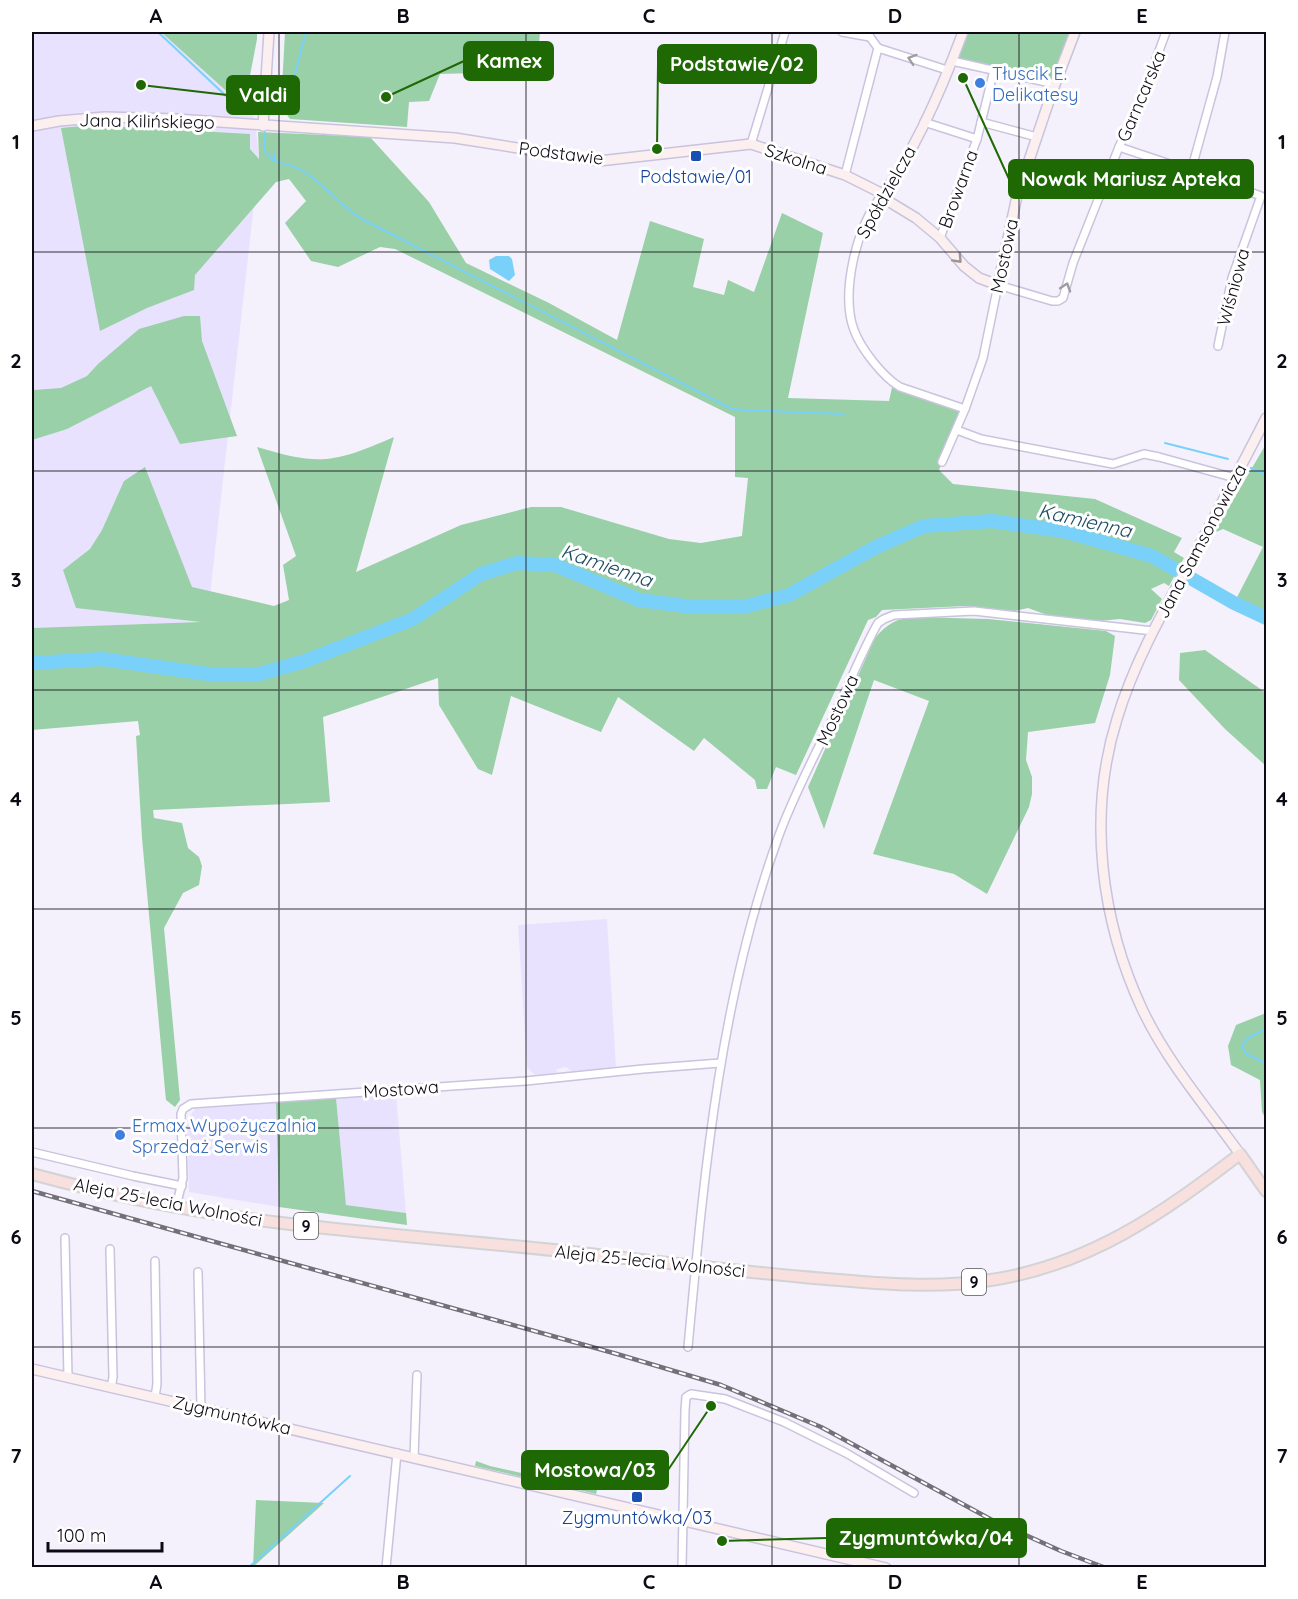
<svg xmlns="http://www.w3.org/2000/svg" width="1298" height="1599" font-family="Quicksand,sans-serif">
<rect width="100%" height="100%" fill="#f4f1fc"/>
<g fill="#e8e2fe">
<path d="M 32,32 L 164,32 L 255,118 L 259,160 L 207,622 L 32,628 Z"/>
<path d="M 607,919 L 616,1068 L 571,1071 L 566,1067 L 557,1069 L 556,1073 L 535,1075 L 527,1067 L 518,925 Z"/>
<path d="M 396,1094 L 406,1213 L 346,1205 L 336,1099 Z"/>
<path d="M 276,1102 L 279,1207 L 189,1192 L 187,1120 L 195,1109 Z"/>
</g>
<g fill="#99d0a7">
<path d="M 161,32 L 257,32 L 257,39 L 244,107 Z"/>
<path d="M 285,32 L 540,32 L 538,57 L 512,51 L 513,72 L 440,74 L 429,101 L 409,102 L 407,127 L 290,119 L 281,106 Z"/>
<path d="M 963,32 L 1075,32 L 1055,84 L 952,61 Z"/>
<path d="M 92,125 L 250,134 L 250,149 L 259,159 L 258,132 L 370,137 L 429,202 L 466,263 L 549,303 L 617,340 L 650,221 L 704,239 L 693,287 L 724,295 L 728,280 L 754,292 L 782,213 L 823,233 L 788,398 L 889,401 L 893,383 L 965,409 L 939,470 L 953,484 L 1095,499 L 1182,538 L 1174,552 L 1184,558 L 1169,586 L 1164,583 L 1151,589 L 1162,599 L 1151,620 L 1145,623 L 1120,619 L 1099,621 L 1050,616 L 1028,608 L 1015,611 L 965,606 L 882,610 L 876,617 L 868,620 L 796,775 L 776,767 L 767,789 L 757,789 L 755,780 L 704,738 L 694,751 L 618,697 L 601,732 L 511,696 L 492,775 L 478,769 L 439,705 L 438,678 L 323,717 L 330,802 L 153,810 L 154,818 L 182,823 L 188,848 L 199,857 L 202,866 L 199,885 L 183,893 L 164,928 L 180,1100 L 175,1107 L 166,1100 L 165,1090 L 142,838 L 136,736 L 140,735 L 138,721 L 32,730 L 32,628 L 201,622 L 76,608 L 63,570 L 90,549 L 102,530 L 124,481 L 145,467 L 192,587 L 274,606 L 289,600 L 283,565 L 296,556 L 257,447 C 320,466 334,463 394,437 L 356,572 L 461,525 L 531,507 L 561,507 L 669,539 L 701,543 L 742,536 L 748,478 L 735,477 L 735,417 L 395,249 L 380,247 L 338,267 L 311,261 L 285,223 L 306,201 L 289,179 L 276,182 L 195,275 L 194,290 L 147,308 L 100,331 L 61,128 Z"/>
<path d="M 184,316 L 200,316 L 202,341 L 237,436 L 180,444 L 151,386 L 67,429 L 32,440 L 32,393 L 34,390 L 61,388 L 87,376 L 98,364 L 139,329 Z"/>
<path d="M 1266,444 L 1266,618 L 1234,603 L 1263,547 L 1223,529 L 1214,533 Z"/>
<path d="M 912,617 L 988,619 L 1106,631 L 1115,636 L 1110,675 L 1095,723 L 1028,732 L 1026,760 L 1032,777 L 1032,794 L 1029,807 L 987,894 L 954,874 L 873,854 L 929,701 L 874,680 L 824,829 L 808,787 L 875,638 C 886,625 895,619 912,617 Z"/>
<path d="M 1205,650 L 1266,693 L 1266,766 L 1225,729 L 1179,680 L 1180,653 Z"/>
<path d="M 1266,1013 L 1266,1119 L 1262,1112 L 1260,1080 L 1231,1065 L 1228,1046 L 1236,1025 Z"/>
<path d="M 336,1098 L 346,1205 L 406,1213 L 407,1225 L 279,1207 L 276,1102 Z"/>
<path d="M 476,1461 L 490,1466 L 597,1490 L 596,1494 L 475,1466 Z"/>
<path d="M 256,1500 L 324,1503 L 253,1567 Z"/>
</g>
<path fill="#79d1fa" d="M 496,256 L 509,256 L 512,259 L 515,275 L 509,281 L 490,269 L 489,260 Z"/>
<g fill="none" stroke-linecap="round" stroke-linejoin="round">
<g stroke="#79d1fa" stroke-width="2">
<path d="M 158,32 L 242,111"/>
<path d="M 287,104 L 306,32"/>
<path d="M 265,132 L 265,151 L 274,161"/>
<path d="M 274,153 L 274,161 C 286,164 299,167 309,175 C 327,188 341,205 360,218 L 730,408 L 741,410 L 844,414"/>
<path d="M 1165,443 L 1228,459"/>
<path d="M 1251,468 L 1266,475"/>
<path d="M 1266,1029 L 1248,1038 L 1242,1045 L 1246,1054 L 1266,1063"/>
<path d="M 248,1568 L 350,1476"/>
</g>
<path stroke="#79d1fa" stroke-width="14" d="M 32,663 L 102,659 L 215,675 L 259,674 L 305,661 L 413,619 L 481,574 L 517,563 L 555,565 L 639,600 L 693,607 L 743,607 L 789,595 L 876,547 L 924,526 L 992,521 L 1063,531 L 1152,556 L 1234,603 L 1266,618"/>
<defs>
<g id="street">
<path d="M 842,32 L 870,37"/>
<path d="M 878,48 L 947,70"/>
<path d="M 952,61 L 1055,84"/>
<path d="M 924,122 L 977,139"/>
<path d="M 981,122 L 1037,137"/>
<path d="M 751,144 L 785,32"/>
<path d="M 1119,147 L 1191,171"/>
<path d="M 845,175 L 878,48 L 870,37"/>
<path d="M 883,194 C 857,223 840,293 854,330 C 861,349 883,377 900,387 L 965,409"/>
<path d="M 940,238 L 977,139 L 994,70"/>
<path d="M 1218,346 L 1232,278 L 1261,196 L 1191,171 L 1217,77 L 1225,32"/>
<path d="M 957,430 L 981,439 L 1113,464 L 1144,454 L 1159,457 L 1235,478"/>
<path d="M 942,462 L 965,409 L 983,358 L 998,285 L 1052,301 L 1058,301 L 1063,298 L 1073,263 L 1119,147 L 1143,94 L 1166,32"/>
<path d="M 32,1152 L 133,1176 L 182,1186"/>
<path d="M 176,1207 L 183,1178 L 181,1114 L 183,1109 L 191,1104 L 526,1081 L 643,1069 L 720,1063"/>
<path d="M 65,1238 L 68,1377"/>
<path d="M 110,1249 L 113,1377 L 111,1388"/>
<path d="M 198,1272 L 201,1407"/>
<path d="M 688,1347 C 704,1176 719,1001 778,838 C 793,796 814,757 833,718 C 848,687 861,653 878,623 L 884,619 L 894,615 L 974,611 L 1153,631"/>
<path d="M 155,1397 L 157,1384 L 155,1261"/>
<path d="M 414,1457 L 417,1375"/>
<path d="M 386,1568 L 397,1453"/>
<path d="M 682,1568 L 685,1410 L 686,1397 L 691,1394 L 725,1399 L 784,1422 L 846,1453 L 914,1493"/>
</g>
<g id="secondary">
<path d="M 32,126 L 59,121 L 105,117 L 177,119 L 455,138 L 599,161 L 751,144 L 845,175 L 883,194 L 888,201 L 916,218 L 940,238 L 964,266 L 979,278 L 998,285 L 1017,196 L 1051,95 L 1075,32"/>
<path d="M 263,126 L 269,32"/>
<path d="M 883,194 C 916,150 944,83 963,32"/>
<path d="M 1240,1154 C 1207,1108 1168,1063 1143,1011 C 1101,922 1087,815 1117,719 C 1134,662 1164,610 1192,559 C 1217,512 1242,465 1266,418"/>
<path d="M 32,1369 L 886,1568"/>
</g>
<path id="primary" d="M 32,1174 C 116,1197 203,1214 290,1224 C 384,1235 478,1242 572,1252 C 649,1261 726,1270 803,1277 C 865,1282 928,1290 991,1280 C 1090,1265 1163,1213 1240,1154 L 1266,1191"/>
</defs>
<use href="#street" stroke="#c9c3de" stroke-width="10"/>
<use href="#secondary" stroke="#c9c3de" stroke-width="12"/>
<use href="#primary" stroke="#d3d3d5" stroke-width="14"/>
<use href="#street" stroke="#fff" stroke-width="7"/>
<use href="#secondary" stroke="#fbf0ef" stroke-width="9"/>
<use href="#primary" stroke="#f8e0df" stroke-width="10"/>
<defs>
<path id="rail" d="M 32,1191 L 617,1354 L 721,1385 L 821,1427 L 992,1520 L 1061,1551 L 1106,1568"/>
</defs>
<use href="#rail" stroke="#73707a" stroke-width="4.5"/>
<use href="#rail" stroke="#fff" stroke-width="2" stroke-dasharray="7" stroke-linecap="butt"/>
</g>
<defs><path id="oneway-chevron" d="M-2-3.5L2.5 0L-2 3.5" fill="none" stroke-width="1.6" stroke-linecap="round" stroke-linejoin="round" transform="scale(1.5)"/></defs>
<g stroke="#9e9da1">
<use href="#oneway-chevron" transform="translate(912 59) rotate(-162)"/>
<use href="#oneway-chevron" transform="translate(1066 287) rotate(-72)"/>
</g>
<use stroke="#9c9497" href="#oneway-chevron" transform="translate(958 259) rotate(47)"/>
<path fill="none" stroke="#0d0a13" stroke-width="1.5" stroke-opacity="0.55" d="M 279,32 L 279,1568M 526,32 L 526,1568M 772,32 L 772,1568M 1019,32 L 1019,1568M 32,252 L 1266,252M 32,471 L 1266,471M 32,690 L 1266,690M 32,909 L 1266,909M 32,1128 L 1266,1128M 32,1347 L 1266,1347"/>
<g fill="#3f7fe0" stroke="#fff" stroke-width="2">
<circle cx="980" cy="83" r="6"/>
<circle cx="120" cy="1135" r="6"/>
</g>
<g fill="#1a4fb4" stroke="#fff" stroke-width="2">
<rect x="690" y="150" width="12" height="12" rx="3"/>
<rect x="631" y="1491" width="12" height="12" rx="3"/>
</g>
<g text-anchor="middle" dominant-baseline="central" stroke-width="6" stroke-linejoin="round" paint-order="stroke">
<g fill="#fff" stroke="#56545a" stroke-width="1.5">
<rect x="294" y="1213" width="24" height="26" rx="4.5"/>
<rect x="962" y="1269" width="24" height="26" rx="4.5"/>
</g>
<g font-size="16" font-weight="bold" fill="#0d0a13">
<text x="306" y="1226">9</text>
<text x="974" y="1282">9</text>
</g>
<g font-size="18" fill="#366cbe" stroke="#fff" text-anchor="start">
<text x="992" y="73">Tłuscik E.<tspan x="992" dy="21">Delikatesy</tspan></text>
<text x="132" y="1125">Ermax Wypożyczalnia<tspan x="132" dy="21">Sprzedaż Serwis</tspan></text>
</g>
<g font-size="18" fill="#0d0a13" stroke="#fff">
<text transform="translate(1141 96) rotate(-67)">Garncarska</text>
<text transform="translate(147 121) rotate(1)">Jana Kilińskiego</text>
<text transform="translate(561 153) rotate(7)">Podstawie</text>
<text transform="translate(796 159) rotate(18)">Szkolna</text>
<text transform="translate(958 189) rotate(-70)">Browarna</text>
<text transform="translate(886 192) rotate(-61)">Spółdzielcza</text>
<text transform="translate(1004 256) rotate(-78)">Mostowa</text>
<text transform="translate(1233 287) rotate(-75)">Wiśniowa</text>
<text transform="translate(1201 541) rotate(-62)">Jana Samsonowicza</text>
<text transform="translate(837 710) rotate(-65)">Mostowa</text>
<text transform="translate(401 1089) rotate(-4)">Mostowa</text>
<text transform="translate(168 1202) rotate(11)">Aleja 25-lecia Wolności</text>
<text transform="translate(650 1261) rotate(6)">Aleja 25-lecia Wolności</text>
<text transform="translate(232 1415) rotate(13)">Zygmuntówka</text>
</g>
<g font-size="18" fill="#164399" stroke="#fff">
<text x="696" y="176">Podstawie/01</text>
<text x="637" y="1517">Zygmuntówka/03</text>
</g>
<g font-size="20" font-style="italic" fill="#1c4d63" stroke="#fff">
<text transform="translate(1085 520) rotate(13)">Kamienna</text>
<text transform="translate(607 565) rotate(19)">Kamienna</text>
</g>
</g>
<path fill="none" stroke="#1f6904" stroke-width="2" d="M386 97L464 61M657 149L658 64M141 85L227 95M963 78L1009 179M711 1406L668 1470M722 1541L827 1538"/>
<g fill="#1f6904" stroke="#fff" stroke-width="2">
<circle cx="386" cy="97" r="6"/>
<circle cx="657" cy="149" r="6"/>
<circle cx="141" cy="85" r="6"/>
<circle cx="963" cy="78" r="6"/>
<circle cx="711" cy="1406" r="6"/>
<circle cx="722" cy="1541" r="6"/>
</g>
<g fill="#1f6904" stroke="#1f6904" stroke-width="2">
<rect x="464" y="42" width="89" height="38" rx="6"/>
<rect x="658" y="45" width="158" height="38" rx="6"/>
<rect x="227" y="76" width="72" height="38" rx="6"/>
<rect x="1009" y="160" width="244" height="38" rx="6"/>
<rect x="522" y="1451" width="146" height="38" rx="6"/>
<rect x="827" y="1519" width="199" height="38" rx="6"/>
</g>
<g font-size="20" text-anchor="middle" font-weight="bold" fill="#fff">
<text x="509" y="68">Kamex</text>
<text x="737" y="71">Podstawie/02</text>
<text x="263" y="102">Valdi</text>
<text x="1131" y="186">Nowak Mariusz Apteka</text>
<text x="595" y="1477">Mostowa/03</text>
<text x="926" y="1545">Zygmuntówka/04</text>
</g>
<rect width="1298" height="1599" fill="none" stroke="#ffffff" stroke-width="66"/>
<path d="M48 1542v9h114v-9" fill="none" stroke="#0d0a13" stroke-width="3"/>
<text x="57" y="1542" font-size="18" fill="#0d0a13" stroke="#ffffff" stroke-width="4.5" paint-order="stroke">100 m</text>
<rect x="33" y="33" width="1232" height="1533" fill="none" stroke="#0d0a13" stroke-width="2"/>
<g font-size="20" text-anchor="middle" font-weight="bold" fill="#0d0a13">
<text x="156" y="23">A</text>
<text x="403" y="23">B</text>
<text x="649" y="23">C</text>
<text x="895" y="23">D</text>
<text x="1142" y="23">E</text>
<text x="16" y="149">1</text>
<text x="1282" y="149">1</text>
<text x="16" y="368">2</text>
<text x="1282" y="368">2</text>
<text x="16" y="587">3</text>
<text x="1282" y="587">3</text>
<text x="16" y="806">4</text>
<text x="1282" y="806">4</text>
<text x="16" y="1025">5</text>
<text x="1282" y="1025">5</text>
<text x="16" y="1244">6</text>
<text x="1282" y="1244">6</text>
<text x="16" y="1463">7</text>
<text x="1282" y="1463">7</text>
<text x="156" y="1589">A</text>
<text x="403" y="1589">B</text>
<text x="649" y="1589">C</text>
<text x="895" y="1589">D</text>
<text x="1142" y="1589">E</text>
</g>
</svg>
